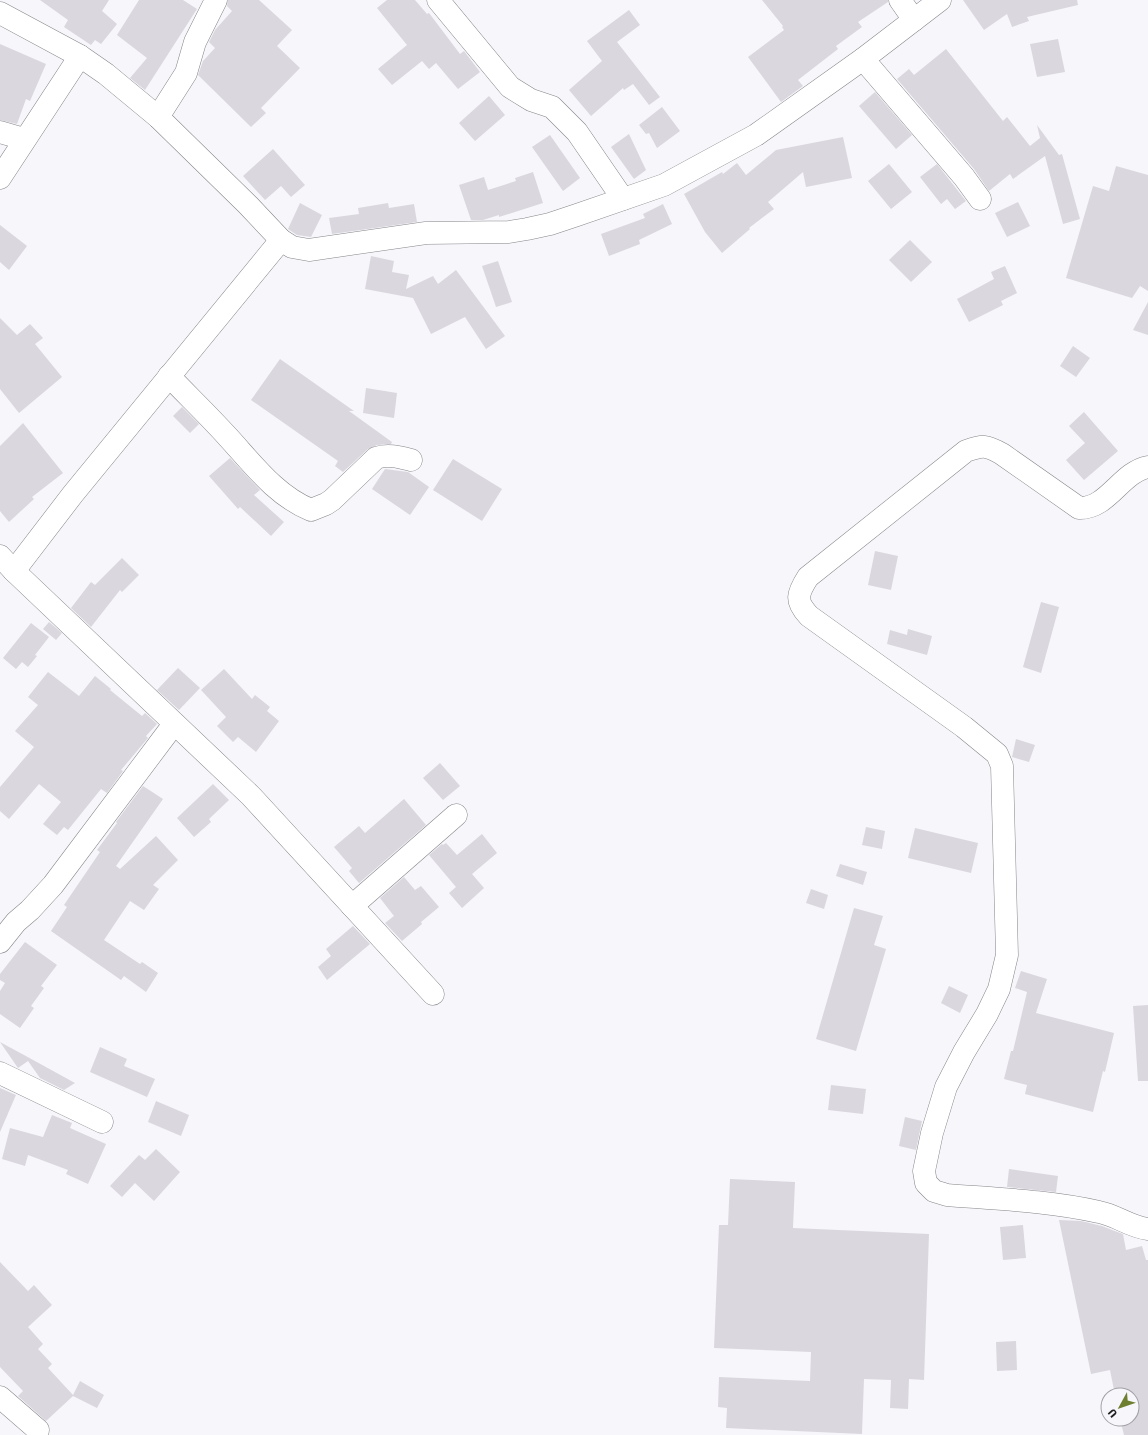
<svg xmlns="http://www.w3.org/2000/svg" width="1148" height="1435" font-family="'Fira Sans',sans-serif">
<rect width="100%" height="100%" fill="#f7f6fb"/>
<g fill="#dad8de">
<path d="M 40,0 L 109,0 L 102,11 L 117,24 L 101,44 L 95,40 L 91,45 L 64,27 L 68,20 Z"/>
<path d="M 139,0 L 183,0 L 197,9 L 145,90 L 130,78 L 147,58 L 117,35 Z"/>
<path d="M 228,0 L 259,0 L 292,30 L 277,46 L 300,68 L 261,108 L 266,113 L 251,127 L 198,75 L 203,61 L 215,48 L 209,42 L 215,30 L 232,11 L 227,6 Z"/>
<path d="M 387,0 L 415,0 L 427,14 L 429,13 L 460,54 L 464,51 L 480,72 L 458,89 L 436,63 L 429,69 L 422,61 L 392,85 L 378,69 L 407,45 L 377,8 Z"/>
<path d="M 762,0 L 888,0 L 888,2 L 858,22 L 862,27 L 836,46 L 838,49 L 798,80 L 803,86 L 781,102 L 748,57 L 784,30 L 782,27 L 783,26 Z"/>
<path d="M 963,0 L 1077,0 L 1078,5 L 1027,17 L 1029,21 L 1012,27 L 1007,14 L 984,30 Z"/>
<path d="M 629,10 L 640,25 L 617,42 L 660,97 L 649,105 L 633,84 L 624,90 L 623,88 L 591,116 L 569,90 L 602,61 L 587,41 Z"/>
<path d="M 1058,39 L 1065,72 L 1037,77 L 1030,44 Z"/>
<path d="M 0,44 L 46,64 L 30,101 L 26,99 L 17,124 L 0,120 Z"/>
<path d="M 946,49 L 1003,121 L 1007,117 L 1030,146 L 1040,138 L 1037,125 L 1059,155 L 1062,154 L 1080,219 L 1063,224 L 1045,156 L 1013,179 L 1010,174 L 989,191 L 974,169 L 897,79 L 909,69 L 914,75 Z"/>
<path d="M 875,92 L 912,135 L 896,149 L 859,106 Z"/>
<path d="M 489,96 L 505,115 L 475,141 L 459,123 Z"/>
<path d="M 662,107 L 680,131 L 657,148 L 649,133 L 646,134 L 639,125 Z"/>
<path d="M 629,134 L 646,170 L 634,179 L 611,147 Z"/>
<path d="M 550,135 L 580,178 L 563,191 L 532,147 Z"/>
<path d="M 843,137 L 852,178 L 806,187 L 803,172 L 768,202 L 774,209 L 749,228 L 750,229 L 722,253 L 705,232 L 684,194 L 722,172 L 723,174 L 737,163 L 746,175 L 776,150 Z"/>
<path d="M 273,149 L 305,185 L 291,197 L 281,186 L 265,200 L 243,176 Z"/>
<path d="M 889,164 L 912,192 L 891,209 L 868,181 Z"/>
<path d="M 937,164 L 966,201 L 955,209 L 947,199 L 941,204 L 920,177 Z"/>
<path d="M 1116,166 L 1148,175 L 1148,291 L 1140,286 L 1132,298 L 1066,278 L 1093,186 L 1109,191 Z"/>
<path d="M 533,172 L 543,203 L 499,217 L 499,215 L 483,220 L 471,220 L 459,185 L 484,177 L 488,190 L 516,181 L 515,178 Z"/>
<path d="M 1018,202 L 1030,226 L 1007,237 L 995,213 Z"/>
<path d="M 300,203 L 322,215 L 311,237 L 297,235 L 288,229 Z"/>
<path d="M 388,203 L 389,208 L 414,204 L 417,222 L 332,234 L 329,218 L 359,214 L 358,208 Z"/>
<path d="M 663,204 L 672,224 L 639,240 L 640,244 L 609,256 L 601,234 L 645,218 L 643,214 Z"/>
<path d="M 0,225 L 27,246 L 9,270 L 0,262 Z"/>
<path d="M 910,240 L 932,262 L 911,282 L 889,260 Z"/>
<path d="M 371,256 L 394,261 L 392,272 L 409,275 L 406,289 L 433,276 L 438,284 L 456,270 L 505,336 L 486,349 L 465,317 L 431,334 L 413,298 L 365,289 Z"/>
<path d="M 498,261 L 512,302 L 496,307 L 482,266 Z"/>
<path d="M 1005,266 L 1017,293 L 1001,301 L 1003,305 L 969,322 L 957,299 L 994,279 L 991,272 Z"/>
<path d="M 1148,302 L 1148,335 L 1133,330 Z"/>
<path d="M 0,318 L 17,335 L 30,324 L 43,338 L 35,344 L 62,377 L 19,413 L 0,389 Z"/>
<path d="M 1073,346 L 1090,358 L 1076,377 L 1060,366 Z"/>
<path d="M 280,359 L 354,411 L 349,411 L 392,442 L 391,444 L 377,445 L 368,449 L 343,472 L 335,466 L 338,461 L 251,400 Z"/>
<path d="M 366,388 L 397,393 L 394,418 L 363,413 Z"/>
<path d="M 182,407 L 199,424 L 190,433 L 173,416 Z"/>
<path d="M 1084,412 L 1118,451 L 1084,480 L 1066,460 L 1085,443 L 1069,426 Z"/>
<path d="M 23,423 L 63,473 L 32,497 L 34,499 L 9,522 L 0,511 L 0,446 Z"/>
<path d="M 230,458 L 260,490 L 254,495 L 284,522 L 271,536 L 240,507 L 238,509 L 209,476 Z"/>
<path d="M 453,459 L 502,489 L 482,521 L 433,490 Z"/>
<path d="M 385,469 L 408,472 L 429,487 L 410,515 L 372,489 Z"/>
<path d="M 875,551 L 898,556 L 891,590 L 868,585 Z"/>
<path d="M 122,558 L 139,575 L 122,592 L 120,590 L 91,627 L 71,608 L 91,582 L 95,585 Z"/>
<path d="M 1041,602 L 1059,607 L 1041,673 L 1023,667 Z"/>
<path d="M 49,622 L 62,633 L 56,640 L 43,629 Z"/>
<path d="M 31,623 L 49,637 L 35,655 L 37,656 L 28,667 L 22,662 L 16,669 L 3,658 Z"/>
<path d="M 908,629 L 932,636 L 927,655 L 887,644 L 890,630 L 907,635 Z"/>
<path d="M 178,668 L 200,688 L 179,710 L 157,690 Z"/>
<path d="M 224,669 L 252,699 L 255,695 L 270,707 L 267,711 L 279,721 L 256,752 L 238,737 L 233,742 L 217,726 L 226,717 L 201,690 Z"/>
<path d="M 48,672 L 79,696 L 95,676 L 111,689 L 110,690 L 142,716 L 145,713 L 157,724 L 146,736 L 148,738 L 121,770 L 123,771 L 107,793 L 101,789 L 68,830 L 64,827 L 57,835 L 43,824 L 61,802 L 39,784 L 9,819 L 0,811 L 0,787 L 34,747 L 15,731 L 38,705 L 28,697 Z"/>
<path d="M 1016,739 L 1035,745 L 1029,762 L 1012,757 Z"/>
<path d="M 440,763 L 460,786 L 443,800 L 423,778 Z"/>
<path d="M 213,784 L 229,800 L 209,819 L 211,822 L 194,837 L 177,818 Z"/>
<path d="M 143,786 L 163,799 L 116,866 L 120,869 L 156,836 L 178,860 L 153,885 L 159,889 L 144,910 L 130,901 L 104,940 L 140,964 L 142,962 L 158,973 L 146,992 L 124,976 L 121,980 L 51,931 L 67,907 L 64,905 L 100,852 L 97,850 L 117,823 L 116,822 Z"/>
<path d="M 404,799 L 426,825 L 359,883 L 349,871 L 352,868 L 334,847 L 359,826 L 365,833 Z"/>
<path d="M 866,827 L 885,831 L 882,849 L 862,845 Z"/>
<path d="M 915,828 L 978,843 L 971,873 L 908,858 Z"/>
<path d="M 482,834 L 497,853 L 472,874 L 484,888 L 462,908 L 449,893 L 456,887 L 429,855 L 442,844 L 443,845 L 446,843 L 457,855 Z"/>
<path d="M 840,864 L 867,872 L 863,885 L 836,876 Z"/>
<path d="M 404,877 L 415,890 L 421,886 L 439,907 L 421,922 L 422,924 L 402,941 L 385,923 L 394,916 L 380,898 Z"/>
<path d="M 811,889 L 828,895 L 824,909 L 806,903 Z"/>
<path d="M 854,908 L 883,916 L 874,945 L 886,949 L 856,1051 L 816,1039 Z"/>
<path d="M 353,926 L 370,944 L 327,980 L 318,967 L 331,956 L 326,949 Z"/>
<path d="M 25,942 L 57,965 L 41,986 L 44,988 L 31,1006 L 34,1008 L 20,1028 L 0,1014 L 0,991 L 5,983 L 0,980 L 0,974 Z"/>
<path d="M 1021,971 L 1047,979 L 1036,1013 L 1114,1033 L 1105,1072 L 1103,1071 L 1093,1112 L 1025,1094 L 1027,1085 L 1004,1079 L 1011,1051 L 1013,1051 L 1027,992 L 1015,988 Z"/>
<path d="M 949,986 L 968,995 L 960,1013 L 941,1003 Z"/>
<path d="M 1148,1005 L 1148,1081 L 1138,1081 L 1133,1006 Z"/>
<path d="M 0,1042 L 24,1055 L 75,1083 L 64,1090 L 40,1078 L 28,1061 L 18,1068 Z"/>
<path d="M 100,1047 L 127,1059 L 124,1066 L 155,1079 L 147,1097 L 90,1072 Z"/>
<path d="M 831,1085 L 866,1089 L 863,1114 L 828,1110 Z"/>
<path d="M 0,1088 L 16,1095 L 0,1132 Z"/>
<path d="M 156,1101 L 189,1115 L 181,1136 L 148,1122 Z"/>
<path d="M 52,1115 L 72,1123 L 70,1128 L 106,1144 L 88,1184 L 66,1174 L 68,1170 L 28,1155 L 25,1166 L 2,1159 L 10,1128 L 43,1137 Z"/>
<path d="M 905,1117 L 922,1121 L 916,1150 L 899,1146 Z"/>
<path d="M 156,1149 L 180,1172 L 154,1201 L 135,1183 L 122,1197 L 110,1186 L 139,1155 L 145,1160 Z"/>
<path d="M 1009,1169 L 1058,1176 L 1056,1192 L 1007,1187 Z"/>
<path d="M 730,1179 L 795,1182 L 793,1228 L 929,1234 L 924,1380 L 909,1379 L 908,1409 L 890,1408 L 891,1380 L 864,1379 L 862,1434 L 726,1428 L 727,1408 L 718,1407 L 719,1377 L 810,1381 L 811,1352 L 714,1348 L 719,1225 L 728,1225 Z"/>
<path d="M 1059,1220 L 1081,1221 L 1102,1226 L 1112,1230 L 1123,1234 L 1126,1250 L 1142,1246 L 1146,1260 L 1148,1260 L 1148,1435 L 1124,1435 L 1120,1419 L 1132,1419 L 1132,1395 L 1115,1395 L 1110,1370 L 1091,1374 Z"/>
<path d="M 1023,1225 L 1026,1258 L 1003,1260 L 1000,1227 Z"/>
<path d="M 0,1262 L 28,1291 L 34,1285 L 52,1305 L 28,1327 L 43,1344 L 38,1349 L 52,1364 L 48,1368 L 73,1395 L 80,1381 L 104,1395 L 97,1408 L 73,1396 L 46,1421 L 18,1396 L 23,1391 L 0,1367 Z"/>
<path d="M 1016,1341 L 1017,1370 L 997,1371 L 996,1342 Z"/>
</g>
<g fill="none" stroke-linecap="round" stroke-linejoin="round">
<defs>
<g id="minor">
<path d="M 438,0 L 510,87 L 531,100 L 552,107 L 577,132 L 623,199"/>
<path d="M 900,0 L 914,20"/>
<path d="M 0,13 L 80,56 L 106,74 L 158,117 L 248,205 L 281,240 L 292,247 L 309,250 L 426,233 L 509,232 L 527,229 L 550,224 L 577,215 L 664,185 L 756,135 L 863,59 L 940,0"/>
<path d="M 863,59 L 964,177 L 980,199"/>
<path d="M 158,117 L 186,73 L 195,42 L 216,0"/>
<path d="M 0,132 L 24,139"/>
<path d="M 0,178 L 80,56"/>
<path d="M 169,376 C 188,396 208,415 227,436 C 252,463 276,496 311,510 L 326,504 L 332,500 L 376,458 C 388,454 399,457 411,460"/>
<path d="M 1148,467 C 1121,472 1108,509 1079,508 L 1002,454 C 986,445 983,445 966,451 L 808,577 C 797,594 795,601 809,616 L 964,727 L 997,754 L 1002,766 L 1007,955 L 999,989 L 987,1014 L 964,1052 L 946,1087 L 932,1133 L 924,1171 L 926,1183 L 934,1191 L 947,1195 C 998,1199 1050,1201 1099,1212 C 1116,1215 1130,1227 1148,1229"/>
<path d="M 0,556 L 14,571 L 73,494 L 281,240"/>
<path d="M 14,571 L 251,796 L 433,994"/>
<path d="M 352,906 L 456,815"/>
<path d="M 0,942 L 16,922 L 30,910 L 53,885 L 174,724"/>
<path d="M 0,1073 L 102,1122"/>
<path d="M 0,1397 L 38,1430"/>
</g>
</defs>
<use href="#minor" stroke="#868589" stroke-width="23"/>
<use href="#minor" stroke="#fff" stroke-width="22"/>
</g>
<g transform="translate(1120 1407) rotate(230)"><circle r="19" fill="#f7f6fb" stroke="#a2a1a5"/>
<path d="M0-3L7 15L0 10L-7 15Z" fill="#6e8030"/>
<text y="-6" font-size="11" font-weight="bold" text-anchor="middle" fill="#222123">U</text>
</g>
</svg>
